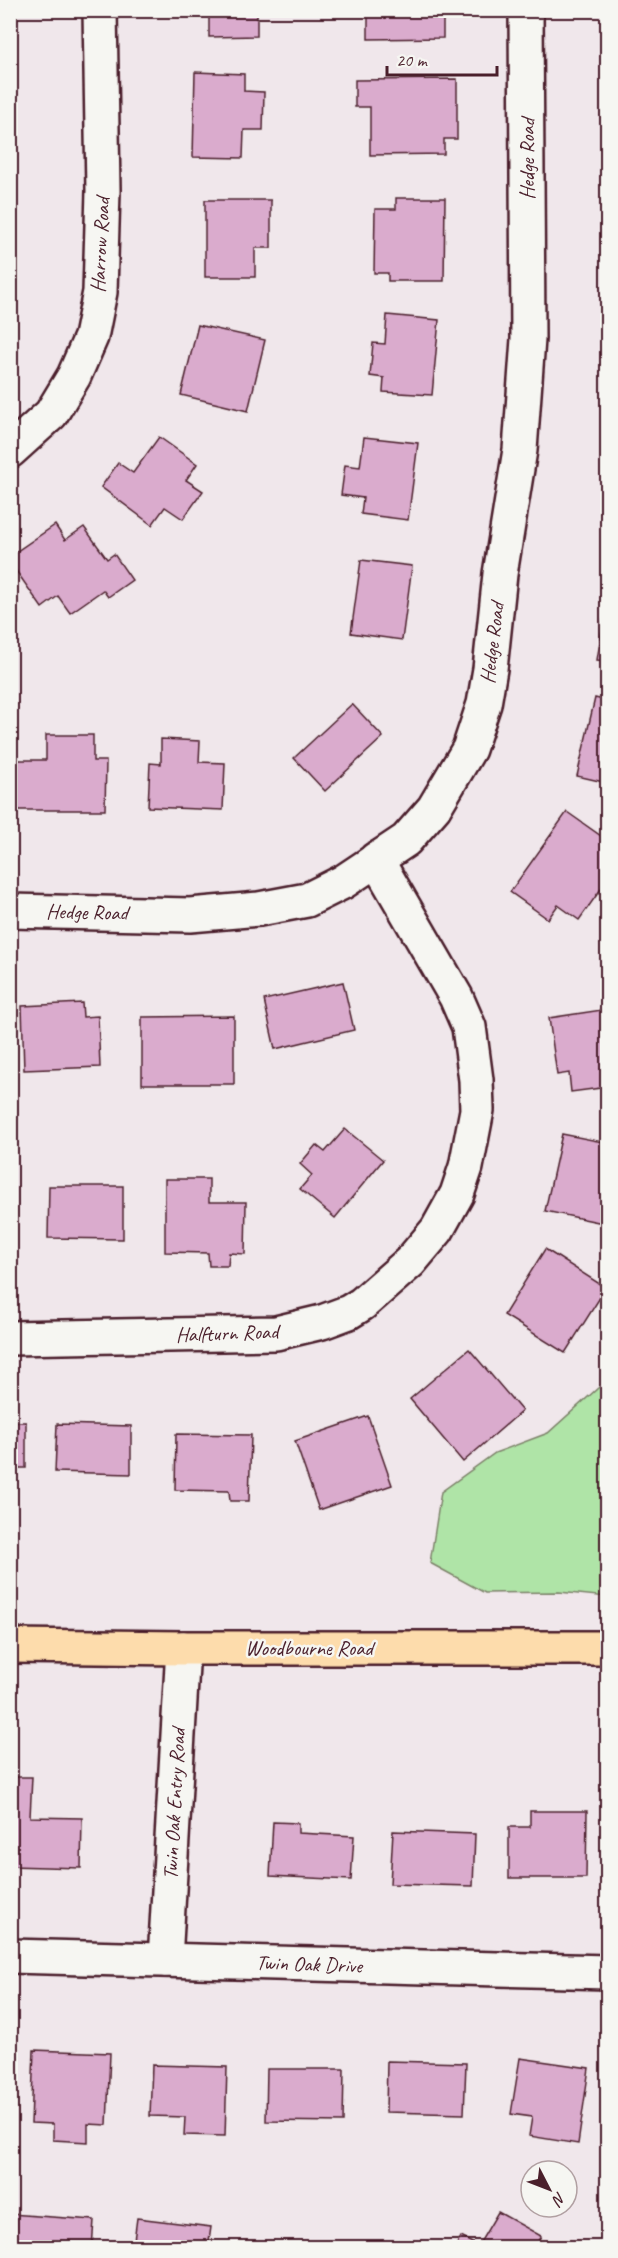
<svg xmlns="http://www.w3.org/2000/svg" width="618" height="2258" font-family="Caveat,sans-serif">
<rect width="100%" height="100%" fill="#f0e7eb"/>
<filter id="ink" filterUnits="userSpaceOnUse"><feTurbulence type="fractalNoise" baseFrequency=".0167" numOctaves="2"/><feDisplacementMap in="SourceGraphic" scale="12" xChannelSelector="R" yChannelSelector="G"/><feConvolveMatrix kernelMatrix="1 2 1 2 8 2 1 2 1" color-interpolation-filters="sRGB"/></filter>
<g filter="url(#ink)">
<path fill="#afe4a7" stroke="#7c8269" stroke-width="1.5" d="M 607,1380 L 607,1597 L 559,1592 L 485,1593 L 430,1563 L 441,1492 L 495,1453 L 548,1433 Z"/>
<g fill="#daabcd" stroke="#4a1f2b" stroke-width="1.5">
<path d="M 209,10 L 257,10 L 257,36 L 209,37 Z"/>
<path d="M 368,10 L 443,10 L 443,38 L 368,39 Z"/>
<path d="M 195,72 L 244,74 L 244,91 L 264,92 L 263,130 L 244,130 L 243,158 L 193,157 Z"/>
<path d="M 457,79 L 457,139 L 444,139 L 444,154 L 370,155 L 370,107 L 355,107 L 355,80 Z"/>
<path d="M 396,198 L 445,198 L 444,281 L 388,281 L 388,273 L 374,273 L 375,209 L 396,209 Z"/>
<path d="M 205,200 L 271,200 L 271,248 L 255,248 L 255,277 L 205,277 Z"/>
<path d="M 387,315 L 439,320 L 432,395 L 383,392 L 384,378 L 370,376 L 373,343 L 385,344 Z"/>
<path d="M 198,325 L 265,340 L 248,411 L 181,395 Z"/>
<path d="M 159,437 L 197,464 L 186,480 L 203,491 L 183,519 L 165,507 L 152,525 L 101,487 L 118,463 L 133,473 Z"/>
<path d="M 364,437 L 418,443 L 408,520 L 361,514 L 363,498 L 341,495 L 345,465 L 360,467 Z"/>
<path d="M 55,525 L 65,540 L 84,527 L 107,559 L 114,554 L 132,580 L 108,597 L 103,590 L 70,613 L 58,596 L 42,608 L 10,562 L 10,556 Z"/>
<path d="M 361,560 L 412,566 L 402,640 L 351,633 Z"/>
<path d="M 608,592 L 608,661 L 597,660 Z"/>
<path d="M 595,698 L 608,701 L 608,783 L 577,776 Z"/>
<path d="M 352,704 L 383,737 L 325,791 L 294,758 Z"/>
<path d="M 46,735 L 93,735 L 93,761 L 106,761 L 105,810 L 14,810 L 14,760 L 46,760 Z"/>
<path d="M 161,739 L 200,741 L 199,762 L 225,763 L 223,810 L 148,807 L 150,763 L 161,764 Z"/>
<path d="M 567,812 L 608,841 L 608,879 L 579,920 L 558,905 L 548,919 L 510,892 Z"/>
<path d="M 343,982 L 354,1030 L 275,1049 L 264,1000 Z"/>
<path d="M 82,1003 L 83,1017 L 98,1016 L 100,1067 L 24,1070 L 22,1006 Z"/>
<path d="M 608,1009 L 608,1087 L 571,1092 L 569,1073 L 557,1075 L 549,1018 Z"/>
<path d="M 234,1016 L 234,1084 L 142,1084 L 142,1017 Z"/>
<path d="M 345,1129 L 383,1160 L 335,1218 L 300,1189 L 312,1175 L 300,1164 L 316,1145 L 325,1152 Z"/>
<path d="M 562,1134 L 608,1143 L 608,1224 L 545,1211 Z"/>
<path d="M 165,1179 L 209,1179 L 209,1202 L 246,1202 L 245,1254 L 229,1253 L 228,1266 L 209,1266 L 208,1253 L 165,1252 Z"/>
<path d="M 49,1186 L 123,1186 L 123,1239 L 48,1238 Z"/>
<path d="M 545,1249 L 606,1288 L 565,1353 L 504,1315 Z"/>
<path d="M 469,1349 L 522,1411 L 463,1462 L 410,1399 Z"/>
<path d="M 368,1416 L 392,1485 L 319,1510 L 295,1441 Z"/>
<rect x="10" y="1422" width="16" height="46"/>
<path d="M 57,1424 L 131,1426 L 131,1474 L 55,1472 Z"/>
<path d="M 176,1434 L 251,1435 L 249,1501 L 230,1501 L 229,1491 L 175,1490 Z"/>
<path d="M 10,1777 L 32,1777 L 30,1817 L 82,1818 L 81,1868 L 10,1866 Z"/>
<path d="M 530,1811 L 587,1811 L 586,1878 L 509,1878 L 509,1827 L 530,1827 Z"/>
<path d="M 273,1822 L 298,1823 L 298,1833 L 354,1836 L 351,1880 L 270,1876 Z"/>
<path d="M 393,1831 L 475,1834 L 473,1886 L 390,1884 Z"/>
<path d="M 34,2050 L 110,2053 L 107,2125 L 88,2124 L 88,2142 L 53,2140 L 53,2124 L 31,2123 Z"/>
<path d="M 520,2058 L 589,2068 L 578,2144 L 529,2136 L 532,2117 L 511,2114 Z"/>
<path d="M 387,2061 L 466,2063 L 464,2114 L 386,2112 Z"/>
<path d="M 152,2065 L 227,2067 L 225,2136 L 184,2135 L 185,2117 L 150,2116 Z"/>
<path d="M 267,2069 L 344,2069 L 343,2122 L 266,2121 Z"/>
<path d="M 498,2212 L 541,2236 L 534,2248 L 455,2248 L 461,2237 L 478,2246 Z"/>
<path d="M 10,2214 L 94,2220 L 92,2248 L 10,2248 Z"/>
<path d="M 137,2218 L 211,2227 L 208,2248 L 133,2248 Z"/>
</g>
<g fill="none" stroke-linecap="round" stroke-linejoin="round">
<defs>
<g id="minor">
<path d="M 10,451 L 51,414 L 74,376 L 91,337 L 100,292 L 103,191 L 100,10"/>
<path d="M 10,911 L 190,915 L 259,909 L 307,900 L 343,882 L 406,840 L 434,808 L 469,749 L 484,704 L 490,669 L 500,574 L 520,450 L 528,339 L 526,10"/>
<path d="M 10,1338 L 276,1333 L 322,1322 L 349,1312 L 362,1304 L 410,1262 L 437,1230 L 457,1194 L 466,1167 L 477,1110 L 476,1080 L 469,1027 L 456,997 L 376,859"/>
<path d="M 10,1956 L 608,1972"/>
<path d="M 165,1960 L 183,1648"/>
</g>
<path id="major" d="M 10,1646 L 183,1648 L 608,1648"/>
</defs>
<use href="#minor" stroke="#4a1f2b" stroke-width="38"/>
<use href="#major" stroke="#4a1f2b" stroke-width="38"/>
<use href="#minor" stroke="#f6f6f2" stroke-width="33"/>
<use href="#major" stroke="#fddcac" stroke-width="33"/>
</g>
</g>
<g text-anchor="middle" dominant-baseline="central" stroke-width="5" stroke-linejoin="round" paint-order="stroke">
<g font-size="21" fill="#4a1f2b" stroke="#f6f6f2">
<text transform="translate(527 159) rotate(-90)">Hedge Road</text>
<text transform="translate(100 245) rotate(-87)">Harrow Road</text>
<text transform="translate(492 643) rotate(-83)">Hedge Road</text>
<text transform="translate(87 912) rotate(1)">Hedge Road</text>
<text transform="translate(227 1333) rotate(-2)">Halfturn Road</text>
<text x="309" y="1648">Woodbourne Road</text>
<text transform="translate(174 1804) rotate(-87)">Twin Oak Entry Road</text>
<text transform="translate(309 1964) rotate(2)">Twin Oak Drive</text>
</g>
</g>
<rect width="618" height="2258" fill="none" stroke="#f6f6f2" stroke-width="36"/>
<rect x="18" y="18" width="582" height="2222" fill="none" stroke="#4a1f2b" stroke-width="2" filter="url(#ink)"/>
<g transform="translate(549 2189) rotate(132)"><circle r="28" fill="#f6f6f2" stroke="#b1a0a2" stroke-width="1.5"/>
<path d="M0-4.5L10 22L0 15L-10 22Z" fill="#4a1f2b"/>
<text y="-9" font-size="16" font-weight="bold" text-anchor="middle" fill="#4a1f2b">N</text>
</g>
<path d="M387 66v9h110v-9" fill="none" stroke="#4a1f2b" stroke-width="3"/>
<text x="396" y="66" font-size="18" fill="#4a1f2b" stroke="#f6f6f2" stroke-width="4.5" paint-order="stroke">20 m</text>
</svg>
